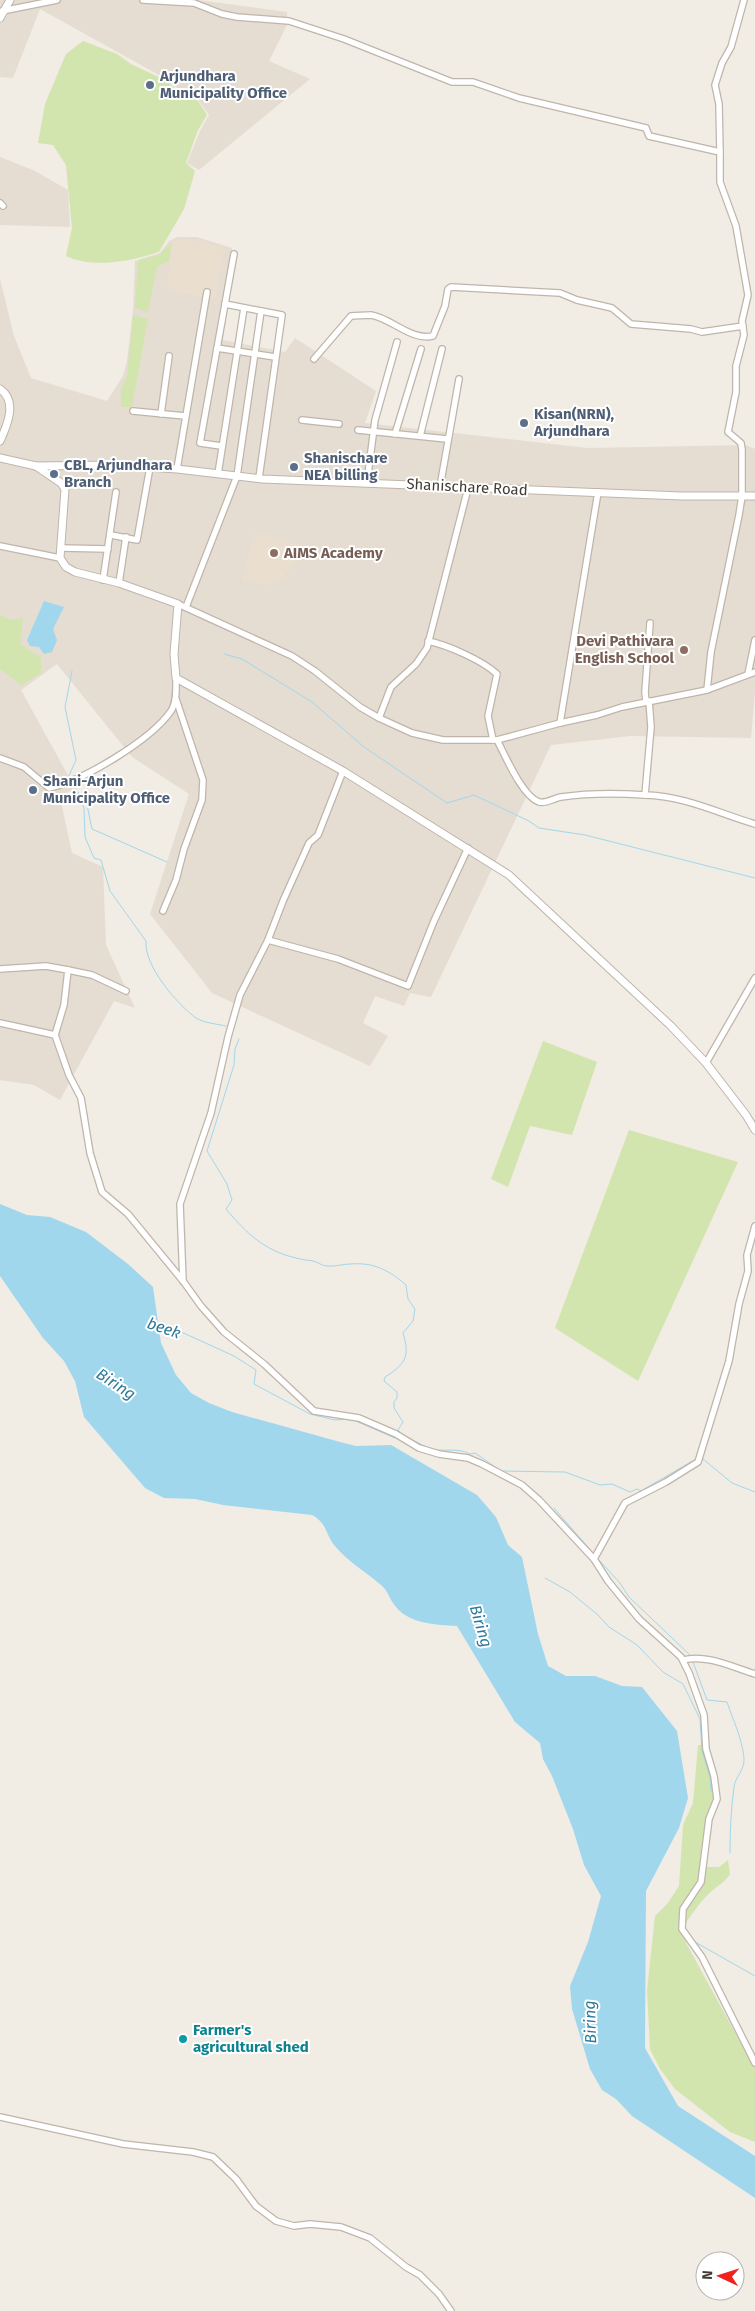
<svg xmlns="http://www.w3.org/2000/svg" width="755" height="2311" font-family="'Fira Sans',sans-serif">
<rect width="100%" height="100%" fill="#f1ece4"/>
<g fill="#e5ddd2">
<path d="M 0,0 L 198,0 L 287,12 L 287,25 L 269,61 L 310,79 L 199,170 L 187,163 L 200,131 L 209,115 L 198,100 L 183,93 L 168,80 L 40,9 L 13,78 L 0,77 Z"/>
<path d="M 0,157 L 35,171 L 68,190 L 70,227 L 0,225 Z"/>
<path d="M 177,237 L 197,237 L 232,248 L 223,340 L 285,352 L 295,338 L 376,391 L 365,423 L 588,448 L 746,445 L 755,449 L 755,690 L 751,738 L 630,736 L 551,745 L 431,997 L 410,993 L 404,1006 L 375,996 L 363,1023 L 388,1036 L 370,1066 L 212,993 L 150,914 L 189,794 L 132,757 L 57,664 L 21,690 L 75,788 L 60,797 L 72,853 L 103,867 L 106,945 L 135,1008 L 114,1001 L 60,1100 L 34,1085 L 0,1080 L 0,279 L 14,336 L 31,378 L 107,401 L 123,376 L 127,361 L 133,310 L 135,261 L 160,253 L 169,241 Z"/>
</g>
<g fill="#eadfce">
<path d="M 189,239 L 224,248 L 215,299 L 167,290 L 172,242 Z"/>
<path d="M 260,532 L 304,547 L 284,577 L 267,585 L 242,581 L 254,535 Z"/>
</g>
<g fill="#d2e5ae">
<path d="M 83,41 L 117,54 L 131,64 L 167,81 L 182,95 L 198,101 L 207,115 L 198,130 L 186,163 L 195,171 L 184,209 L 159,252 C 131,261 94,269 66,256 L 72,228 L 66,165 L 53,145 L 38,143 L 45,104 L 66,54 Z"/>
<path d="M 172,242 L 169,261 L 157,267 L 148,312 L 135,308 L 138,260 L 159,255 Z"/>
<path d="M 133,315 L 148,319 L 132,407 L 121,407 L 121,390 L 127,376 Z"/>
<path d="M 0,615 L 10,620 L 23,618 L 20,644 L 41,658 L 41,673 L 21,685 L 0,669 Z"/>
<path d="M 543,1041 L 597,1062 L 572,1135 L 530,1126 L 508,1187 L 491,1179 Z"/>
<path d="M 629,1130 L 738,1162 L 638,1381 L 555,1328 Z"/>
<path d="M 698,1745 L 705,1745 L 711,1775 L 718,1785 L 715,1801 L 708,1814 L 706,1825 L 707,1867 L 719,1867 L 728,1860 L 730,1874 C 725,1882 720,1884 713,1890 C 702,1899 693,1913 685,1924 L 686,1943 L 755,2069 L 755,2142 L 730,2132 L 675,2089 L 660,2069 L 650,2049 L 647,1990 L 655,1916 L 668,1903 L 679,1886 L 683,1825 L 693,1803 Z"/>
</g>
<g fill="#a1d7ed">
<path d="M 44,601 L 64,607 L 53,629 L 57,640 L 52,652 L 44,654 L 39,647 L 30,646 L 27,640 Z"/>
<path d="M 0,1204 L 27,1215 L 50,1217 L 86,1232 L 128,1264 L 153,1287 L 161,1343 L 176,1375 L 191,1393 L 209,1403 L 232,1412 L 340,1442 L 356,1446 L 391,1445 L 477,1495 L 496,1517 L 508,1545 L 522,1557 L 538,1634 L 548,1666 L 566,1676 L 595,1676 L 622,1686 L 642,1687 L 677,1731 L 688,1798 L 679,1828 L 646,1891 L 645,2048 L 678,2106 L 755,2156 L 755,2198 L 632,2116 L 616,2099 L 602,2090 L 590,2069 L 572,2009 L 570,1986 L 588,1942 L 601,1896 L 584,1865 L 573,1829 L 552,1776 L 543,1759 L 540,1743 L 515,1722 L 457,1626 C 437,1625 410,1624 396,1607 C 390,1601 388,1590 381,1585 C 365,1571 348,1562 334,1545 C 325,1533 327,1523 312,1515 L 223,1505 L 195,1499 L 164,1498 L 145,1488 L 84,1417 L 75,1381 L 64,1361 L 43,1338 L 0,1276 Z"/>
</g>
<g fill="none" stroke-linecap="round" stroke-linejoin="round">
<g stroke="#a1d7ed" stroke-width="1">
<path d="M 224,654 L 242,659 L 312,702 L 364,747 L 447,803 L 474,795 L 529,821 L 539,828 L 585,835 L 755,878"/>
<path d="M 67,780 L 76,760 L 65,707 L 72,671"/>
<path d="M 75,788 L 84,808 L 85,837 L 94,858 L 101,860 L 110,891 L 146,941 C 144,966 177,1004 196,1018 C 204,1023 217,1024 226,1026"/>
<path d="M 78,792 L 87,805 L 92,829 L 167,862"/>
<path d="M 239,1039 L 235,1049 L 234,1065 L 207,1151 L 227,1184 L 232,1200 L 226,1209 C 252,1240 272,1256 313,1261 C 318,1262 322,1266 327,1266 C 334,1267 343,1264 350,1264 C 373,1262 389,1270 406,1285 L 408,1299 L 415,1309 L 413,1321 L 403,1333 C 410,1356 406,1364 385,1377 L 384,1381 L 397,1392 L 397,1398 L 394,1402 L 394,1408 L 403,1422 L 398,1430 L 404,1436"/>
<path d="M 157,1325 L 166,1325 L 234,1356 L 256,1370 L 254,1384 L 310,1414 L 335,1420 L 351,1419 L 395,1438"/>
<path d="M 407,1438 C 417,1441 427,1449 438,1450 C 451,1451 458,1448 470,1454 L 475,1453 L 501,1471 L 565,1472 L 600,1485 L 612,1484 L 630,1492 L 637,1489 L 641,1491 L 696,1459"/>
<path d="M 703,1459 L 732,1483 L 755,1492"/>
<path d="M 554,1508 L 593,1553"/>
<path d="M 598,1559 L 620,1583 L 629,1597 L 691,1656"/>
<path d="M 545,1578 L 570,1592 L 598,1615 L 609,1627 L 637,1645 L 663,1672 L 683,1684 L 700,1719 L 702,1751 L 710,1777 L 711,1791"/>
<path d="M 693,1662 L 707,1700 L 727,1702 C 733,1720 742,1738 744,1758 C 745,1770 735,1777 734,1787 C 731,1809 730,1831 730,1853"/>
<path d="M 695,1942 L 755,1976"/>
</g>
<defs>
<g id="minor">
<path d="M 143,0 L 194,3 L 222,14 L 237,17 L 289,21 L 344,39 L 452,82 L 473,82 L 519,98 L 646,128 L 649,136 L 720,152 L 719,104 L 715,85 L 722,63 L 731,47 L 744,0"/>
<path d="M 2,11 L 57,0"/>
<path d="M 0,203 L 3,206"/>
<path d="M 225,304 L 282,315 L 259,478"/>
<path d="M 217,348 L 275,357"/>
<path d="M 314,359 L 351,316 C 357,316 364,315 371,315 C 391,318 411,341 433,336 L 445,306 L 448,289 L 451,287 L 560,293 L 577,300 L 612,308 L 631,324 L 691,329 L 702,332 L 743,326"/>
<path d="M 133,411 L 185,416"/>
<path d="M 161,414 L 169,356"/>
<path d="M 302,420 L 339,424"/>
<path d="M 358,430 L 447,439"/>
<path d="M 395,434 L 421,349"/>
<path d="M 420,436 L 442,349"/>
<path d="M 221,446 L 200,443 L 234,254"/>
<path d="M 177,469 L 207,292"/>
<path d="M 218,474 L 244,308"/>
<path d="M 367,482 L 375,420 L 397,342"/>
<path d="M 440,487 L 459,379"/>
<path d="M 111,535 L 137,540 L 150,467"/>
<path d="M 0,546 L 60,558"/>
<path d="M 62,548 L 108,549"/>
<path d="M 103,580 L 116,492"/>
<path d="M 119,583 L 126,537"/>
<path d="M 178,604 L 292,656 L 315,671 L 360,707 L 379,718 L 412,733 L 443,740 L 497,740 L 560,723 L 597,715 L 622,707 L 707,690 L 755,672"/>
<path d="M 186,607 L 237,476 L 261,311"/>
<path d="M 428,641 C 448,645 483,661 497,674 L 488,716 L 493,740"/>
<path d="M 748,674 L 755,640"/>
<path d="M 707,690 L 711,652 L 739,515 L 742,496 L 742,450 L 741,443 L 728,432 L 736,392 L 736,366 L 744,335 L 742,321 L 748,295 L 736,226 L 720,182 L 720,152"/>
<path d="M 646,701 L 645,692 L 650,623"/>
<path d="M 379,718 L 391,687 L 416,664 L 427,648 L 468,488"/>
<path d="M 560,723 L 598,492"/>
<path d="M 497,740 C 505,755 522,796 539,802 C 546,804 554,798 561,797 C 588,793 617,793 645,795 C 684,796 718,813 755,824"/>
<path d="M 0,758 L 24,767 L 49,788 C 83,781 151,740 171,711 C 177,702 176,688 176,678"/>
<path d="M 645,795 L 651,727 L 649,701"/>
<path d="M 163,911 L 176,880 L 184,849 L 202,800 L 203,780 L 176,699"/>
<path d="M 268,940 L 338,959 L 408,986 L 434,921 L 468,848"/>
<path d="M 0,969 L 46,966 L 68,970 L 64,1005 L 55,1035 L 69,1075 L 81,1098 L 90,1153 L 102,1192 L 128,1214 L 183,1281 L 201,1306 L 224,1332 L 264,1364 L 314,1411 L 359,1418 L 396,1434 L 419,1448 L 439,1454 L 468,1458 L 482,1464 L 522,1485 L 539,1500 L 594,1559"/>
<path d="M 68,970 L 92,975 L 126,991"/>
<path d="M 0,1023 L 55,1035"/>
<path d="M 706,1063 L 755,978"/>
<path d="M 755,1226 L 747,1255 L 748,1271 L 739,1304 L 729,1361 L 698,1462 L 666,1482 L 625,1503 L 594,1559 L 608,1581 L 639,1619 L 681,1657 L 689,1673 L 704,1715 L 706,1749 L 714,1776 L 717,1799 L 709,1819 L 701,1882 L 683,1909 L 682,1929 L 702,1957 L 755,2063"/>
<path d="M 183,1281 L 180,1204 L 211,1113 L 228,1037 L 240,995 L 268,940 L 283,901 L 309,843 L 318,835 L 343,771"/>
<path d="M 683,1660 C 707,1654 732,1667 755,1674"/>
<path d="M 0,2117 L 123,2144 L 193,2152 L 213,2157 L 236,2179 L 256,2206 L 276,2221 L 294,2226 L 310,2224 L 341,2227 L 370,2238 L 406,2267 L 420,2275 L 439,2294 L 451,2311"/>
</g>
<g id="tertiary">
<path d="M 0,18 L 10,0"/>
<path d="M 0,389 C 18,401 7,426 0,441"/>
<path d="M 0,458 L 36,466 L 117,465 L 177,469 L 262,479 L 681,496 L 755,496"/>
<path d="M 36,466 L 61,483 L 65,489 L 60,558 L 66,567 L 75,572 L 119,583 L 178,604 L 174,654 L 176,678 L 343,771 L 509,875 L 671,1026 L 706,1063 L 746,1115 L 755,1130"/>
</g>
</defs>
<use href="#minor" stroke="#bfb5aa" stroke-width="8"/>
<use href="#tertiary" stroke="#bfb5aa" stroke-width="9"/>
<use href="#minor" stroke="#fff" stroke-width="5.5"/>
<use href="#tertiary" stroke="#fff" stroke-width="7"/>
</g>
<g fill="#5c6f8a" stroke="#fff" stroke-width="2">
<circle cx="150" cy="85" r="5"/>
<circle cx="524" cy="423" r="5"/>
<circle cx="294" cy="467" r="5"/>
<circle cx="54" cy="474" r="5"/>
<circle cx="33" cy="790" r="5"/>
</g>
<g fill="#8d6e63" stroke="#fff" stroke-width="2">
<circle cx="274" cy="553" r="5"/>
<circle cx="684" cy="650" r="5"/>
</g>
<circle fill="#0f9aa8" stroke="#fff" stroke-width="2" cx="183" cy="2039" r="5"/>
<g text-anchor="middle" dominant-baseline="central" stroke-width="4" stroke-linejoin="round" paint-order="stroke">
<g font-size="15" font-weight="bold" fill="#4e5e75" stroke="#fff" text-anchor="start">
<text x="160" y="76">Arjundhara<tspan x="160" dy="17">Municipality Office</tspan></text>
<text x="534" y="414">Kisan(NRN),<tspan x="534" dy="17">Arjundhara</tspan></text>
<text x="304" y="458">Shanischare<tspan x="304" dy="17">NEA billing</tspan></text>
<text x="64" y="465">CBL, Arjundhara<tspan x="64" dy="17">Branch</tspan></text>
<text x="43" y="781">Shani-Arjun<tspan x="43" dy="17">Municipality Office</tspan></text>
</g>
<g font-size="15" fill="#433b34" stroke="#fff">
<text transform="translate(467 487) rotate(3)">Shanischare Road</text>
</g>
<g font-size="15" font-weight="bold" fill="#785e54" stroke="#fff" text-anchor="start">
<text x="284" y="553">AIMS Academy</text>
<text x="674" y="641" text-anchor="end">Devi Pathivara<tspan x="674" dy="17">English School</tspan></text>
</g>
<g font-size="15" font-weight="bold" fill="#0d838f" stroke="#fff" text-anchor="start">
<text x="193" y="2030">Farmer's<tspan x="193" dy="17">agricultural shed</tspan></text>
</g>
<g font-size="16" font-style="italic" fill="#2f7a9b" stroke="#fff">
<text transform="translate(164 1328) rotate(19)">beek</text>
<text transform="translate(116 1384) rotate(33)">Biring</text>
<text transform="translate(481 1626) rotate(73)">Biring</text>
<text transform="translate(590 2022) rotate(-92)">Biring</text>
</g>
</g>
<g transform="translate(720 2276) rotate(274)"><circle r="24" fill="#ffffff" stroke="#b4b1ae"/>
<path d="M0-4L9 19L0 12L-9 19Z" fill="#f2211a"/>
<text y="-8" font-size="14" font-weight="bold" text-anchor="middle" fill="#433b34">N</text>
</g>
</svg>
